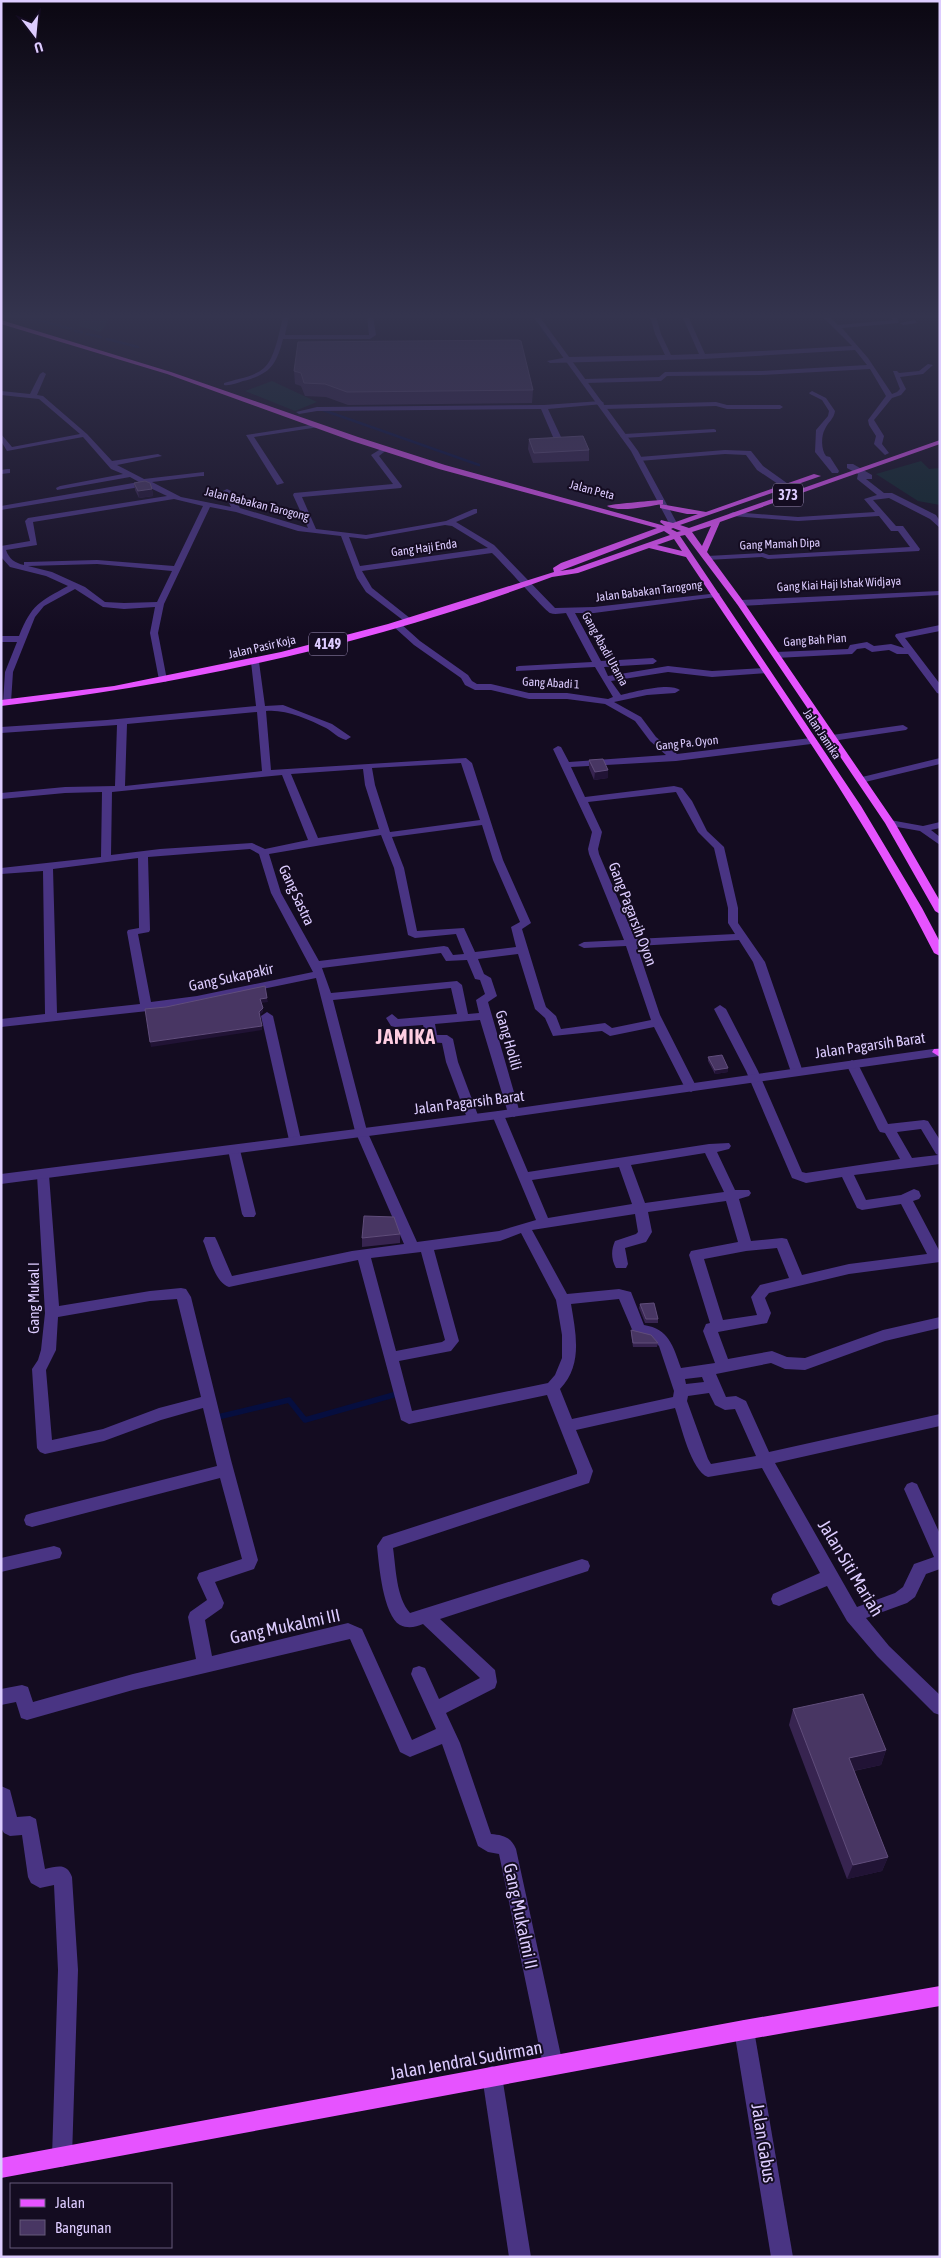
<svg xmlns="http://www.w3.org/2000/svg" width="941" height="2258" font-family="'Asap Condensed',sans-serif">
<rect width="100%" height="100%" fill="#140c21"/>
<g fill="#0e262b">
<path d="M 83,316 L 111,316 L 101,332 L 78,326 Z"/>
<path d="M 272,381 L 317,402 L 295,411 L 245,391 Z"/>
<path d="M 921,461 L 929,469 L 940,468 L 940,505 L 918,501 L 876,474 Z"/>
</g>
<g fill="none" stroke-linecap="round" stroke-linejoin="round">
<g stroke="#060e3f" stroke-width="2.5">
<path d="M 24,316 L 71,329"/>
<path d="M 542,329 L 555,346"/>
<path d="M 75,331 L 82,332"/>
<path d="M 87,334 L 101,337"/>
<path d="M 107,339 L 138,347"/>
<path d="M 323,410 L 479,465"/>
</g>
<path stroke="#060e3f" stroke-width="5.5" d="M 217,1414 L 218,1417 L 289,1400 L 305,1420 L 397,1394"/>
<g fill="#493483" fill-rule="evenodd">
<path d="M 283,316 L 289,316 L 285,335 L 369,335 L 367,316 L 373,316 L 376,335 L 370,339 L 283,339 C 276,366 270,374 243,381 C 237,383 230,386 224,385 L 224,383 C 236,379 254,377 264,368 C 275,359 280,329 283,316 Z"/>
<path d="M 650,316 L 656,316 L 661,334 L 671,355 L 699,354 L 682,316 L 688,316 L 705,354 L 852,346 L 822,316 L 829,316 L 838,325 L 893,320 L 890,316 L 896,316 L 899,323 L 842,328 L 868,358 L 892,394 L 897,392 L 900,389 L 893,371 L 897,371 L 899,373 L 919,371 L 928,364 L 933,365 L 923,374 L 900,377 L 906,389 L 901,395 L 892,398 L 874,420 L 884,436 L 882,444 L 889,453 L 885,455 L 874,444 L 876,436 L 869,425 L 868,420 L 886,396 L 870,369 L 761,375 L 667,376 L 661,381 L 585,383 L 582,381 L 585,379 L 659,377 L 665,372 L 761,371 L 867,365 L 855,350 L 703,359 L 550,363 L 547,361 L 568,357 L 665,355 L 655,334 Z"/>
<path d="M 915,320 L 917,323 L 903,325 L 900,323 Z"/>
<path d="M 43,372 L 46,374 L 37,395 L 43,396 L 87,434 L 112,461 L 158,454 L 162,456 L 117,465 L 144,479 L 204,472 L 204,476 L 201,476 L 152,482 L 181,497 L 231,507 L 223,491 L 227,489 L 231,491 L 240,508 L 308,528 L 293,495 L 294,493 L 393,484 L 371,455 L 384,447 L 388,449 L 379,456 L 402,486 L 401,488 L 302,497 L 316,529 L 366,535 L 446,521 L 474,509 L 477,509 L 477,513 L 456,522 L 494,545 L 555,608 L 594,607 L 719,593 L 720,595 L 716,597 L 594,613 L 575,613 L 601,661 L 653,658 L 657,661 L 653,664 L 604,667 L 608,676 L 668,666 L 712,671 L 765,668 L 768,669 L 768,673 L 712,677 L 668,672 L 611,681 L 621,695 C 633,692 670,682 680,690 L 675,693 L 647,695 L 614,702 L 641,717 L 656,737 L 677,754 L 811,738 L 816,741 L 811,744 L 676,761 L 571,767 L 585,797 L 674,786 L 682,788 L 692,801 L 707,831 L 724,847 L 738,908 L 738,923 L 765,962 L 803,1072 L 801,1075 L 793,1075 L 791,1072 L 753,962 L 739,940 L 637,946 L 660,1015 L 697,1088 L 691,1092 L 685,1088 L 654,1027 L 610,1036 L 602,1031 L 553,1036 L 545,1018 L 535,1009 L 518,954 L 478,959 L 484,974 L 491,978 L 497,996 L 488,1002 L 520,1113 L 514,1117 L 508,1113 L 480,1020 L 435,1024 L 437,1035 L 447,1035 L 453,1039 L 458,1062 L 479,1118 L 473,1122 L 467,1118 L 446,1062 L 442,1043 L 428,1042 L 423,1025 L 395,1027 L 391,1026 L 386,1018 L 392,1014 L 398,1019 L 457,1014 L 451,988 L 333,1000 L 367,1131 L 417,1242 L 499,1231 L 536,1220 L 492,1115 L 498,1111 L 504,1115 L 528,1172 L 709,1144 L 729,1143 L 731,1146 L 729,1149 L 717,1152 L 735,1190 L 749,1190 L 751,1193 L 749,1196 L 739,1199 L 751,1241 L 782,1238 L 787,1239 L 802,1275 L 849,1264 L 927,1254 L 901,1204 L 862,1210 L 857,1208 L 842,1177 L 806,1183 L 792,1178 L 746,1071 L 714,1009 L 720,1005 L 726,1009 L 758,1071 L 802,1172 L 806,1173 L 900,1159 L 885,1133 L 880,1132 L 878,1129 L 846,1064 L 852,1060 L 858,1064 L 888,1124 L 924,1120 L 928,1121 L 940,1140 L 940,1164 L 854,1175 L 866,1200 L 901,1195 L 914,1189 L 919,1191 L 921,1196 L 919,1199 L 913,1201 L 940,1252 L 940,1262 L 849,1274 L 769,1293 L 765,1298 L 771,1313 L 767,1323 L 718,1332 L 728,1359 L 772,1351 L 787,1357 L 805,1358 L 883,1330 L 940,1317 L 940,1328 L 885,1341 L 805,1370 L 785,1369 L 771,1363 L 716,1374 L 726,1397 L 736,1396 L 746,1401 L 769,1452 L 940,1414 L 940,1426 L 775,1463 L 857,1607 L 895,1593 L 903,1587 L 914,1564 L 934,1557 L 904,1489 L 907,1484 L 912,1482 L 917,1484 L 940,1534 L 940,1569 L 926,1574 L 915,1597 L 907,1603 L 866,1618 L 889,1646 L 940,1695 L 940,1715 L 934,1713 L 877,1656 L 847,1621 L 827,1586 L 779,1606 L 773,1604 L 771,1599 L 773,1594 L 820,1573 L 762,1468 L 708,1477 C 691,1471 681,1425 675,1408 L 576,1430 L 593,1471 L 589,1483 L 393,1548 C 396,1568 396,1597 410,1613 L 582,1559 L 588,1561 L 590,1566 L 588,1571 L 582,1573 L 440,1619 L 495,1670 L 497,1682 L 495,1688 L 446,1713 L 460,1743 L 491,1834 C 503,1835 511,1837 516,1849 L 563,2065 L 560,2072 L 553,2075 L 546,2072 L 543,2065 L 499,1854 L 488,1852 L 478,1846 L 442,1744 L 410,1757 L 400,1752 L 350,1639 L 133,1690 L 27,1720 L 21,1718 L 16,1702 L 1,1705 L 1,1689 L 22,1685 L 28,1687 L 33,1702 L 133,1674 L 196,1659 L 188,1617 L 190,1612 L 207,1600 L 197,1578 L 199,1573 L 242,1559 L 220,1478 L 32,1527 L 26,1525 L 24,1520 L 26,1515 L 32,1513 L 217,1466 L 203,1408 L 161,1420 L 104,1441 L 45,1454 L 40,1452 L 37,1448 L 32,1369 L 38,1360 L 41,1350 L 45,1313 L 37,1175 L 38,1172 L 48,1172 L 49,1175 L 59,1306 L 150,1291 L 181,1288 L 186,1289 L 191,1297 L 231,1460 L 258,1560 L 254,1569 L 215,1582 L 224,1603 L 222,1608 L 205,1620 L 212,1656 L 348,1623 L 362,1629 L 412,1740 L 436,1729 L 411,1674 L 413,1668 L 419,1666 L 425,1668 L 439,1699 L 480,1678 L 423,1624 C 416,1627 408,1629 400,1625 C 383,1615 379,1565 377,1546 L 383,1537 L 389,1535 L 577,1474 L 577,1471 L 547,1395 L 409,1424 L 401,1420 L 358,1260 L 229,1287 C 214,1282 209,1254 203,1241 L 205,1237 L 215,1237 L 217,1241 L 232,1276 L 352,1251 L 404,1244 L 355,1131 L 316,978 L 166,1009 L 1,1027 L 1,1019 L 45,1014 L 43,871 L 1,874 L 1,868 L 101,857 L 102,792 L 65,793 L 1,799 L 1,793 L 65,787 L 115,786 L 117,725 L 1,733 L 1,727 L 107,720 L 256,706 L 251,662 L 255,659 L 259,662 L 265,706 L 283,705 L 332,724 L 351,737 L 346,740 C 338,738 333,732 326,728 C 308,719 285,709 266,711 L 271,770 L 466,758 L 472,763 L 503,860 L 531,923 L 522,929 L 543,998 L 546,1007 L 556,1016 L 561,1029 L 605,1023 L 612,1028 L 651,1020 L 626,946 L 584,948 L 578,945 L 584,942 L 624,940 L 589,854 L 588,849 L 592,832 L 553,749 L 558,746 L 561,747 L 569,762 L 666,755 L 650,741 L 635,721 L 605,704 L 567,699 L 529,699 L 491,690 L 475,690 L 465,685 L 461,678 L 414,645 L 394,627 L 394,623 L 400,623 L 420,641 L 468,675 L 472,681 L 477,684 L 491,684 L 529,693 L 567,693 L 608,699 L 613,697 L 595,667 L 516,671 L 516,667 L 519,666 L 592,662 L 566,613 C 562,613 555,615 550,613 C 545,611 501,561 492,553 L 362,571 L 372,588 L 411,619 L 412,621 L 408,624 L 366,592 L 357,578 L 341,536 L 298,531 L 236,512 L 210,507 L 164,604 L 158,633 L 167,680 L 166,682 L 159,680 L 150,633 L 155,607 L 124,609 L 103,607 L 75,589 L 44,606 L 35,617 L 13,672 L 11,702 L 3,704 L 5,672 L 17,642 L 1,642 L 1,636 L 19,636 C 32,604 39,602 68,586 L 46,576 L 10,567 L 1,557 L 1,546 L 30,541 L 25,521 L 28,518 L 167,496 L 146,486 L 1,510 L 1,506 L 139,482 L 130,477 L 57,490 L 56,488 L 60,486 L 123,474 L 111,469 L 83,437 L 7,451 L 1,441 L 1,434 L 12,447 L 80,434 L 39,399 L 1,395 L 1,391 L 30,394 L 40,374 ZM 174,499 L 203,506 L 174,566 L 97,560 L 27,562 L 24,562 L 24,565 C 15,563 9,559 6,550 L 37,545 L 33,522 ZM 445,525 L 452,526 L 488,548 L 360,566 L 349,537 L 366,539 ZM 97,564 L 172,571 L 157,602 L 124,603 L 105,602 L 85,587 L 52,572 L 28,566 ZM 257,712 L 262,771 L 125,786 L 127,724 ZM 461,763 L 480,820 L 390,832 L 375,785 L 372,768 ZM 363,769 L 365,785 L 379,829 L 318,838 L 291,774 ZM 282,775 L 308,840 L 265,849 L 252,843 L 160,849 L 111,855 L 112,792 ZM 676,792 L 698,832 L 714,848 L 728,908 L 728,923 L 735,934 L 635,939 L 599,854 L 598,849 L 602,832 L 588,802 ZM 482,825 L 493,860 L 520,922 L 511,927 L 516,947 L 475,952 L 464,928 L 417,931 L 404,868 L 392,837 ZM 381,835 L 394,868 L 408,935 L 415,938 L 456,934 L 464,954 L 453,955 L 448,947 L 444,946 L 319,961 L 281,893 L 269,854 ZM 250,849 L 259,854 L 271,893 L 313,972 L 197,996 L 151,1002 L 138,934 L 149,932 L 150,930 L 148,857 ZM 138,858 L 139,928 L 128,930 L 127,932 L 140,1004 L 57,1013 L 53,869 ZM 441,953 L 446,961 L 467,960 L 475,979 L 480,980 L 485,994 L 476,1000 L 479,1013 L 468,1014 L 462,985 L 457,981 L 331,993 L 322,968 ZM 921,1129 L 936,1154 L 938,1155 L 912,1158 L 897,1132 ZM 705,1153 L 724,1192 L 645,1203 L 631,1165 ZM 619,1167 L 632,1204 L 548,1218 L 532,1180 ZM 726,1201 L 738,1242 L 696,1250 L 691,1251 L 689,1255 L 710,1323 L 706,1324 L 703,1331 L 715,1363 L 681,1368 C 673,1346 669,1329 644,1325 L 631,1292 L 619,1289 L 567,1294 L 532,1230 L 635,1214 L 638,1232 L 636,1234 L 615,1241 C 611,1250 611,1259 616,1268 L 626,1268 L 628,1264 L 625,1248 L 646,1242 L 652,1232 L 648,1212 ZM 521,1233 L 556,1300 L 558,1311 L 562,1335 L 562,1358 L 555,1375 L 548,1383 L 412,1411 L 399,1361 L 451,1351 L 459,1341 L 434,1250 L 500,1241 ZM 777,1248 L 789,1278 L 760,1285 L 751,1297 L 757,1315 L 723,1320 L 704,1259 L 746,1251 ZM 421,1252 L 445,1340 L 442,1342 L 396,1351 L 371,1258 ZM 177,1299 L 201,1397 L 159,1408 L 103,1429 L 52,1440 L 46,1370 L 56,1350 L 58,1317 L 150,1301 ZM 619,1299 L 634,1334 L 651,1338 L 659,1346 L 674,1391 L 673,1397 L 572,1419 L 560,1389 C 583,1365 576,1334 571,1304 ZM 702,1377 L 704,1382 L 686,1384 L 685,1379 ZM 709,1393 L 715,1405 L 725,1410 L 735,1409 L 756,1456 L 711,1464 L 708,1459 L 687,1401 L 688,1396 Z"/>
<path d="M 812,391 L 826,398 L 835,411 C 834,419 828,422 825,429 C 821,435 821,450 826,456 L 830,457 L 839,471 L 838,473 L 832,473 L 815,452 L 816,430 L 828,416 L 829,411 L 822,400 L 810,394 L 809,393 Z"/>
<path d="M 601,401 L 604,403 L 603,404 L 548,409 L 561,437 L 557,439 L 553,437 L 541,409 L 317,411 L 299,414 L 296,412 L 317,407 L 544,405 Z"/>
<path d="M 716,402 L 727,405 L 780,405 L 783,407 L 780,409 L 727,409 L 716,406 L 604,409 L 601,407 L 604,405 Z"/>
<path d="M 317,424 L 320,426 L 319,427 L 254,437 L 284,483 L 277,485 L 246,435 Z"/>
<path d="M 714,429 L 716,430 L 716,432 L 624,438 L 620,436 L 624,434 Z"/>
<path d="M 725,450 L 751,451 L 763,466 L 791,486 L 784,488 L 757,470 L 746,455 L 725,454 L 639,461 L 635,459 L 639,457 Z"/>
<path d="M 847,464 L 853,464 L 872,475 L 872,479 L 866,479 L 884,493 L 892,493 L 936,515 L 940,521 L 940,528 L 930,519 L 889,498 L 873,500 L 896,526 L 903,526 L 920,549 L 919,551 L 768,559 L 762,557 L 707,560 L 703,558 L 707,556 L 763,553 L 769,555 L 910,547 L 898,531 L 891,531 L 879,516 L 798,521 L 733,516 L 729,514 L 733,512 L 798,517 L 875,512 L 864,499 L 877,495 L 857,479 L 858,474 L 847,468 Z"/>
<path d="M 7,469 L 10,469 L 10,473 L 1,474 L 1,470 Z"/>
<path d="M 940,591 L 940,595 L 740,606 L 736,603 L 740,600 Z"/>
<path d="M 940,625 L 940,631 L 905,638 L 940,684 L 940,694 L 937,693 L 908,654 L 897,654 L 889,650 L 872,652 L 865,648 L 857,649 L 852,654 L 776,658 L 772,655 L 776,652 L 848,649 L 850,645 L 867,642 L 874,646 L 891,644 L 904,648 L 895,636 L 896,634 Z"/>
<path d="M 903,725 L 908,728 L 906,730 L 832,741 L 827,738 L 832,735 Z"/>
<path d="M 940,758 L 940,764 L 861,783 L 856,780 L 858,778 Z"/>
<path d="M 890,820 L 923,826 L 940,822 L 940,828 L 931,830 L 940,837 L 940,845 L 920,831 L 886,825 L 886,821 Z"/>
<path d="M 267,1012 L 273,1016 L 301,1140 L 295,1144 L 289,1140 L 261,1016 Z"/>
<path d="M 234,1146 L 240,1150 L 256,1214 L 254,1217 L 244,1217 L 242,1214 L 228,1150 Z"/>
<path d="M 54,1546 L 60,1548 L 62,1553 L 60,1558 L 1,1572 L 1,1558 Z"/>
<path d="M 1,1786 L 10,1790 L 17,1817 L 30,1816 L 36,1819 L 45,1869 C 58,1866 67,1863 72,1877 L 78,1970 L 72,2157 L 69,2164 L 62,2167 L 55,2164 L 52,2157 L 58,1970 L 54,1885 L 40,1888 L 31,1883 L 28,1877 L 22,1835 L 10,1836 L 4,1833 L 1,1828 Z"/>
<path d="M 744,2020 L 751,2023 L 754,2030 L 793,2257 L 771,2257 L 734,2030 L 737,2023 Z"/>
<path d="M 492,2066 L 499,2069 L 502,2076 L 531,2257 L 509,2257 L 482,2076 L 485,2069 Z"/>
</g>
<g fill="#493483" fill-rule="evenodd">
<path d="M 533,316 L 539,316 L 638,451 L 678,525 L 677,527 L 670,525 L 631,451 Z"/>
<path d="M 940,1048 L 940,1056 L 498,1119 L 1,1184 L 1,1174 L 498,1111 Z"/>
</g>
<g fill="#e653ff" fill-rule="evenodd">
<path d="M 1,320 L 171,372 L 358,437 L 445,465 L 665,526 L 660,522 L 661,520 L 673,523 L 698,514 L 687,514 L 660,508 L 660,504 L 706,512 L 814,474 L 821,476 L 680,525 L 689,528 L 940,440 L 940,444 L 720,522 L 707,552 L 743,601 L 895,823 L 940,901 L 940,914 L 935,911 L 885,823 L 737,604 L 685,535 L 680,536 L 861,806 L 922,908 L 940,942 L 940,956 L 934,953 C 864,814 772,687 686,557 L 649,548 L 578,573 L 552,577 C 375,643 188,684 1,706 L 1,700 L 114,686 L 281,652 L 388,624 L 554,572 L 553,568 L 561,563 L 657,528 L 439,469 L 352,441 L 167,374 L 1,324 ZM 711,526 L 702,546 L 692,532 ZM 673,528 L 681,531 L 677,532 L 671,529 ZM 664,531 L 670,535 L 573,569 L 560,571 ZM 674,539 L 682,551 L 657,545 Z"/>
<path d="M 660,500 L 663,500 L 663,504 C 650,506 618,513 607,506 C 611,504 650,501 660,500 Z"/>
<path d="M 934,1049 L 940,1049 L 940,1057 L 932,1052 Z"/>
<path d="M 940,1986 L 940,2006 L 744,2040 L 1,2178 L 1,2158 L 744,2020 Z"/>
</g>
</g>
<g fill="#372450">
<path d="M 294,371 L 533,390 L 532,403 L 348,405 L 326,397 L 305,396 L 301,386 L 295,384 Z"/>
<path d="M 529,439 L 589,450 L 589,461 L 533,463 L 528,449 Z"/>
<path d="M 134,483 L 152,489 L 153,496 L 139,498 L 135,490 Z"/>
<path d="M 589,760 L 608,770 L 608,778 L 594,780 L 589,768 Z"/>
<path d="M 708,1057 L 728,1072 L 715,1074 L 708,1061 Z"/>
<path d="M 400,1234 L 400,1243 L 362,1247 L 362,1238 Z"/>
<path d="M 640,1304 L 658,1319 L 658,1323 L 645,1323 L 639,1308 Z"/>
<path d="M 631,1330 L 658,1343 L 657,1347 L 633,1347 L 631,1334 Z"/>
<path d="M 793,1709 L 886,1750 L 881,1765 L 854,1771 L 888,1857 L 882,1871 L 847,1879 L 789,1725 Z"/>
</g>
<g fill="#211335">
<path d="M 152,489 L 153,496 L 139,498 L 138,491 Z"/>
<path d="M 608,770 L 608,778 L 594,780 L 595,772 Z"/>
<path d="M 267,998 L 268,1002 L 261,1003 L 260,999 Z"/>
<path d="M 263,1008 L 263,1012 L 259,1016 L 259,1012 Z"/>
<path d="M 262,1026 L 262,1030 L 151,1047 L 150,1042 Z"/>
<path d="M 728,1068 L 728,1072 L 715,1074 L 715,1070 Z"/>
<path d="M 886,1750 L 881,1765 L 843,1773 L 849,1758 Z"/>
<path d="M 888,1857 L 882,1871 L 847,1879 L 853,1865 Z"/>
</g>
<g fill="#483663" stroke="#604d7b">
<path d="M 518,340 L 521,341 L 533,390 L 347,392 L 325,384 L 304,383 L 301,373 L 294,371 L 298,342 Z"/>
<path d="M 583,436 L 589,450 L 534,453 L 529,439 Z"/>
<path d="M 145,481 L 150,483 L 152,489 L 138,491 L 134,483 Z"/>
<path d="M 603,759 L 608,770 L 595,772 L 589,760 Z"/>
<path d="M 265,986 L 267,998 L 260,999 L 263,1008 L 259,1012 L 262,1026 L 150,1042 L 145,1009 L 166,1007 Z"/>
<path d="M 722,1055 L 728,1068 L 715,1070 L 708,1057 Z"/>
<path d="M 364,1216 L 394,1217 L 400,1234 L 362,1238 Z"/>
<path d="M 654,1303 L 658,1319 L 646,1319 L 640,1304 Z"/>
<path d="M 631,1330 L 651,1335 L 658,1343 L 633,1343 Z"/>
<path d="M 863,1694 L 886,1750 L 849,1758 L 888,1857 L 853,1865 L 793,1709 Z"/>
</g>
<linearGradient id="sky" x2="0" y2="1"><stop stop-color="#0b0712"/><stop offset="0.5" stop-color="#34344e"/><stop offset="1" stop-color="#34344e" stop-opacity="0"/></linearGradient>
<rect width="941" height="632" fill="url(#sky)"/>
<g text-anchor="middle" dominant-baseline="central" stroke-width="4" stroke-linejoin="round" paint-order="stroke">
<g font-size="12" fill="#dcf" stroke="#140c21">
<text transform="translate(592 490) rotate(15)">Jalan Peta</text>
<text transform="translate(257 504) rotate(14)">Jalan Babakan Tarogong</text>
<text transform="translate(780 544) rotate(-2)">Gang Mamah Dipa</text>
<text transform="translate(424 548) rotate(-8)">Gang Haji Enda</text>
<text transform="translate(839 584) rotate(-3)">Gang Kiai Haji Ishak Widjaya</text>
<text transform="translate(649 591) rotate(-7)">Jalan Babakan Tarogong</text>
<text transform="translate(815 640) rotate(-4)">Gang Bah Pian</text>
<text transform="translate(262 647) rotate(-13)">Jalan Pasir Koja</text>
<text transform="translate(605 649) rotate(61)">Gang Abadi Utama</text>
<text transform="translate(551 683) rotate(3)">Gang Abadi 1</text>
<text transform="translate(822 734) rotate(56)">Jalan Jamika</text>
<text transform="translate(687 743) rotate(-6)">Gang Pa. Oyon</text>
</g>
<g fill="#140c21" stroke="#a192bc" stroke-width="1">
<rect x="773" y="483.5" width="30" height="23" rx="4"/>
<rect x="309" y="632.5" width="38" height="23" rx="4"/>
</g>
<g font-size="14" font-weight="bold" fill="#dcf">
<text x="788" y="495">373</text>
<text x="328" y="644">4149</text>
</g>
<g font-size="15" fill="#dcf" stroke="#140c21">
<text transform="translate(297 895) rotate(65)">Gang Sastra</text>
<text transform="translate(633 914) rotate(69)">Gang Pagarsih Oyon</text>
<text transform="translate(231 977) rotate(-12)">Gang Sukapakir</text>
<text transform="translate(509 1040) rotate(74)">Gang Holili</text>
<text transform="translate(870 1045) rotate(-8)">Jalan Pagarsih Barat</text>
<text transform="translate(469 1102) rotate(-7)">Jalan Pagarsih Barat</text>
<text transform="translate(33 1298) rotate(-90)">Gang Mukal I</text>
</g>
<g font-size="18" fill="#dcf" stroke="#140c21">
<text transform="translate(851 1568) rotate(59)">Jalan Siti Mariah</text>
<text transform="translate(285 1626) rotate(-12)">Gang Mukalmi III</text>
<text transform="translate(521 1916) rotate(78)">Gang Mukalmi II</text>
<text transform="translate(466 2060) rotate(-10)">Jalan Jendral Sudirman</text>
<text transform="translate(764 2143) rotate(81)">Jalan Gabus</text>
</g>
<g font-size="20" font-weight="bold" letter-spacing="1" fill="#ffcee2" stroke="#140c21">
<text x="406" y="1036">JAMIKA</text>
</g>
</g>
<rect width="941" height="2258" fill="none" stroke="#ddccff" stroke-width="5"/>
<rect x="10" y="2183" width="162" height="65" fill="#140c21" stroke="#64597a"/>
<rect x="20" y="2199" width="25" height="8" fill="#e653ff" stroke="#64597a"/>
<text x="55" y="2208" font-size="15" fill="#ddccff">Jalan</text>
<rect x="20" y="2220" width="25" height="15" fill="#483663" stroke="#64597a"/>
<text x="55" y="2233" font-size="15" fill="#ddccff">Bangunan</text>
<g transform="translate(35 35) rotate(164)" stroke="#140c21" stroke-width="4" paint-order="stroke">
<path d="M0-4L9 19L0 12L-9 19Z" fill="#ddccff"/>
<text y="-8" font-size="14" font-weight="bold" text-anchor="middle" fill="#ddccff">U</text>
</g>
</svg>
